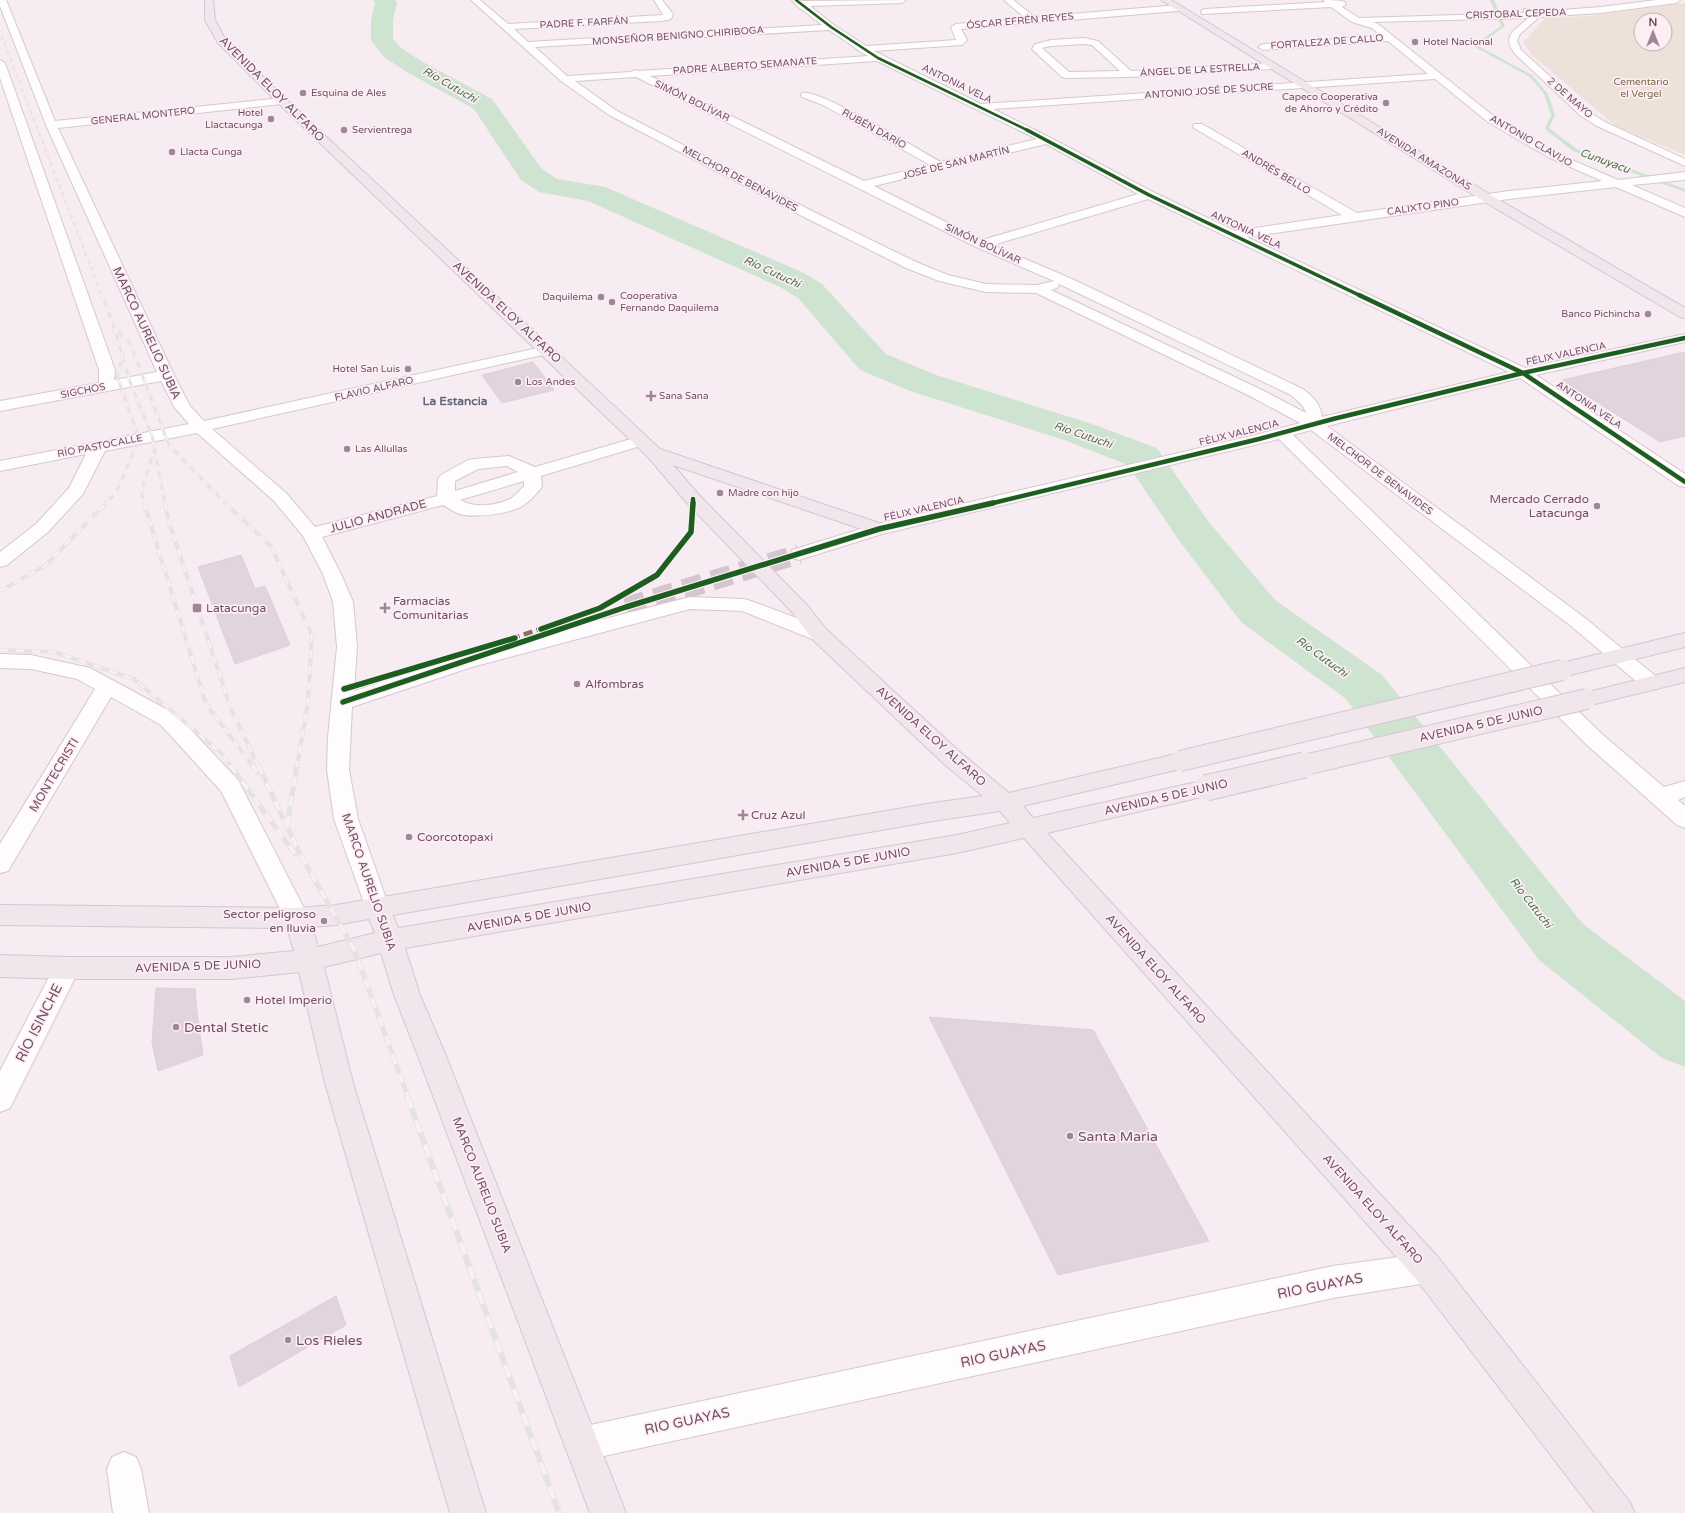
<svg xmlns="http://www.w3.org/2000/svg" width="1685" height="1513" font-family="'Varela Round',sans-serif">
<rect width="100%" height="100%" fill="#f6ecf1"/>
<path fill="#ede1da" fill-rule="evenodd" d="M 1685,3 L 1685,155 L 1616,126 L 1533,56 L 1523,42 L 1546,18 L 1590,16 ZM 1641,20 L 1665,20 L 1665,44 L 1641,44 Z"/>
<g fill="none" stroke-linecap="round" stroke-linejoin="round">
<path fill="#cfe4d0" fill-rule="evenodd" d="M 1490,0 L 1494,0 L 1505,26 L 1478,46 L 1532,75 L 1548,94 L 1555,115 L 1549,128 L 1577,149 L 1685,189 L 1685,192 L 1573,151 L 1545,129 L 1551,115 L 1544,94 L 1530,77 L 1473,46 L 1501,26 Z"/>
<path fill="#cfe4d0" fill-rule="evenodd" d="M 373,0 L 395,0 L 397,2 L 393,20 L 393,39 L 400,47 L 421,61 L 492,99 L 541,168 L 557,179 L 605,187 L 804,273 L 822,284 L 886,354 L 936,375 L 1092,424 L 1157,448 L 1208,521 L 1275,600 L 1382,675 L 1583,924 L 1685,1001 L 1685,1067 L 1662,1058 L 1539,960 L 1346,699 L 1241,622 L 1178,539 L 1128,465 L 1064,440 L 910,391 L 860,370 L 798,298 L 780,287 L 588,201 L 539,192 L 521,180 L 474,109 L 405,71 L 384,57 L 371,40 L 371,20 L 375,3 Z"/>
</g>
<g fill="#e2d4dc" stroke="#decfd8">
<path d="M 1685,352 L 1685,436 L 1660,442 L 1562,380 Z"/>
<path d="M 533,362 L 554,390 L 502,403 L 482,375 Z"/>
<path d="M 241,555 L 255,589 L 265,586 L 290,645 L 235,664 L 198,567 Z"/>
<path d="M 156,988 L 195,989 L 197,1013 L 203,1055 L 158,1071 L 152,1042 Z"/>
<path d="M 929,1017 L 1093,1030 L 1209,1241 L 1058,1275 Z"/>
<path d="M 336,1296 L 346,1325 L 239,1387 L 230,1356 Z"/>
</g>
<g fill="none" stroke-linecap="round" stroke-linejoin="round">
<path stroke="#d5c5ce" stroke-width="20" stroke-dasharray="20 10" stroke-linecap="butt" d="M 626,607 L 799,554"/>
<defs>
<g id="minor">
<path d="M 0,0 L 6,0 L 55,121 L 282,98 L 287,101 L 282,104 L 58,128 L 174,375 L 190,406 L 204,421 L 547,346 L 552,347 L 554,350 L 552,353 L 547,354 L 212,429 L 286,493 L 315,527 L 437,496 L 438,479 L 441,475 L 468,460 L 474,459 L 509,456 L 535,467 L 641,436 L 647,438 L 649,441 L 647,444 L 541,476 L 542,487 C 537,493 530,501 524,505 C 511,514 471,519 457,513 C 452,511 447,507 443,505 L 322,537 L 341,574 L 353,602 L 357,647 L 354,691 L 464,655 L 690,597 L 744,599 L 751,601 L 826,629 L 829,634 L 826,639 L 819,640 L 812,639 L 742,611 L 690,609 L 472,667 L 352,707 L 349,770 L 358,819 L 389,907 L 386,914 L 377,917 L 368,914 L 334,819 L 327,770 L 328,737 L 337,647 L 333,602 L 323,574 L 303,536 L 274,501 L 197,433 L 105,451 L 83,494 L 48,532 L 7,565 L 0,567 L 0,552 L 36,524 L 69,488 L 86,454 L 0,471 L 0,461 L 189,424 L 175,408 L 161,381 L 0,411 L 0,401 L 99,383 L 99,370 L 0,78 L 0,60 L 5,63 L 115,370 L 114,380 L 157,372 L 46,125 L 0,6 ZM 507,466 L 518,472 L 455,491 L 455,481 L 478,469 ZM 524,481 L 524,486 C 520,490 515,496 510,499 C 495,506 474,508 460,500 Z"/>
<path d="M 471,0 L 480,0 L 508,24 L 663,15 L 654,0 L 662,0 L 673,14 L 671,19 L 662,21 L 514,29 L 528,42 L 822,25 L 797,6 L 792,0 L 803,1 L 906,0 L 902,3 L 810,6 L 834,25 L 866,46 L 956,40 L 951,27 L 956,24 L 1025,18 L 1004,0 L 1013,0 L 1035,17 L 1178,5 L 1182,8 L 1178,11 L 961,29 L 967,40 L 962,45 L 874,51 L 981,104 L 1428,74 L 1388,41 L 1263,50 L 1258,47 L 1263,44 L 1381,36 L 1372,28 L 1352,22 L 1331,7 L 1202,14 L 1201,12 L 1202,10 L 1205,9 L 1325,2 L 1323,0 C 1330,0 1338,0 1345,2 L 1346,4 L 1342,7 L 1359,18 L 1524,13 L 1524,9 L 1530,9 L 1535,12 L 1601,7 L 1656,0 L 1680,0 L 1676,3 L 1601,13 L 1539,17 L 1520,34 L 1517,41 L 1521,50 L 1589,112 L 1605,122 L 1685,159 L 1685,166 L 1597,126 L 1581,116 L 1515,54 C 1501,34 1515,31 1528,18 L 1373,22 L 1378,24 L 1496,118 L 1556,153 L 1618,180 L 1685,172 L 1685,180 L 1632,185 L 1685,208 L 1685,217 L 1616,187 L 1509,199 L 1247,237 L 1525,368 L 1685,334 L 1685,342 L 1536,375 L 1685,474 L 1685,487 L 1679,486 L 1520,378 L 1327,426 L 1585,618 L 1658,678 L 1661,683 L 1658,688 L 1651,690 L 1644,688 L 1571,626 L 1311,430 L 1293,435 L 1603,735 L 1664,787 L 1685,781 L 1685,797 L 1678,800 L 1685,806 L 1685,828 L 1677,825 L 1587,745 L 1279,439 L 882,534 L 799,560 L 792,558 L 790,554 L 792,550 L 873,525 L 1255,435 L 1300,423 L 1250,396 L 1036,293 L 986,292 L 939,281 L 906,268 L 806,218 L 609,115 L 561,81 ZM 829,30 L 857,49 L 859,51 L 868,56 L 639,71 L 635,70 L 631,72 L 567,76 L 535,47 ZM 877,61 L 1037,139 L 941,162 C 920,151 820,88 802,93 L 801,95 L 802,97 L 823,105 L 930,165 L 864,181 L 650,76 ZM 636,77 L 976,247 L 1054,281 L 1037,285 L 986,284 L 948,275 L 916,262 L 814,212 L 617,111 L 575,81 ZM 1435,79 L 1488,122 L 1548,157 L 1602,181 L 1509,191 L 1357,213 L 1202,124 L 1194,124 L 1193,126 L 1194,128 L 1342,215 L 1235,231 L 1153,192 L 1051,138 L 993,109 ZM 1046,144 L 1138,194 L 982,240 L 874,186 ZM 1148,199 L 1509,372 L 1322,417 C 1321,404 1312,396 1303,389 L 1072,279 L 993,245 ZM 1057,283 L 1291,395 L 1303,406 L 1306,413 L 1262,390 L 1051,290 L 1057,288 L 1059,285 Z"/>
<path d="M 1084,38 L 1098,41 L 1131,71 L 1272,63 L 1277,66 L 1272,69 L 1129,77 L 1066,78 L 1062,77 L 1032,49 L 1035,44 L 1051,40 ZM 1084,44 L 1092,45 L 1120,71 L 1069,72 L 1042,48 L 1051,46 Z"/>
<path d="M 0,654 L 31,655 L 90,668 L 177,715 L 238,780 L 309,918 L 306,925 L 297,928 L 288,925 L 221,791 L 161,725 L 111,697 L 8,871 L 0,873 L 0,844 L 95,689 L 77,679 L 31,669 L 0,668 Z"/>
<path d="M 67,957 L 76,960 L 80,968 L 10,1108 L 0,1112 L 0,1071 L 58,960 Z"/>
<path d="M 1427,1253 L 1438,1257 L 1442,1268 L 1438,1279 L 1427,1283 L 1333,1298 L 581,1461 L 569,1456 L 564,1444 L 569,1432 L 581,1427 L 1333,1266 Z"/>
<path d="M 124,1452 L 136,1457 L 141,1469 L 149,1513 L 113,1513 L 107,1469 L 112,1457 Z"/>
</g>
<g id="major">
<path d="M 205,0 L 213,0 L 215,20 L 225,39 L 286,99 L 660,449 L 885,525 L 888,529 L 885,533 L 879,534 L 873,533 L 673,465 L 699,495 L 807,605 L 826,629 L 960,752 L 1009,793 L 1180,753 L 1188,755 L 1191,761 L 1188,767 L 1180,769 L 1023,806 L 1033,818 L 1206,780 L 1214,782 L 1217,788 L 1214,794 L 1206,796 L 1047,833 L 1438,1257 L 1629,1501 L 1635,1513 L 1595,1513 L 1416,1279 L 1024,838 L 957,853 L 405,948 L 420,995 L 446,1056 L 626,1513 L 590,1513 L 418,1056 L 394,995 L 381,953 L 324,967 L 353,1083 L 486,1513 L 450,1513 L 325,1083 L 299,972 L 232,979 L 67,979 L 0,977 L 0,955 L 67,957 L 232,957 L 294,951 L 287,928 L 0,925 L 0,905 L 297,908 L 336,905 L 933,803 L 983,796 L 944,764 L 812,639 L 793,613 L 687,503 L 648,457 L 278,103 L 218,43 L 205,20 ZM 1000,811 L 1010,823 L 957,835 L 398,928 L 393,915 L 933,821 ZM 369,919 L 375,933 L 318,947 L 312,927 L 336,925 Z"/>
<path d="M 1161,0 L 1171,0 L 1491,195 L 1685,308 L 1685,318 L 1680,317 L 1483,201 Z"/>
<path d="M 1685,633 L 1685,647 L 1562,677 L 1555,675 L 1552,670 L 1555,665 L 1562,663 Z"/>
<path d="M 1685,668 L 1685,682 L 1587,706 L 1580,704 L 1577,699 L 1580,694 Z"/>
</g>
</defs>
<use href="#minor" stroke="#d3c9cf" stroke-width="2"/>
<use href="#major" stroke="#d4c7d0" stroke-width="2"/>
<use href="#minor" fill="#fefcfd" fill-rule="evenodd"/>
<use href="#major" fill="#f1e6eb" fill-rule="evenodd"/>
<defs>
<path id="rail-far4" d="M 0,32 L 102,296"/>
<g id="rail-far3">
<path d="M 102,295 L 114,327 L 130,382 L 152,436 L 165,504"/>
<path d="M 114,328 L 130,343 L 169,445 L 226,504"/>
<path d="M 105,504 L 116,493 L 139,439 L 117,376 L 123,355"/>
<path d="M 145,504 L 141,492 L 154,451"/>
</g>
<g id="rail-far2">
<path d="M 144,503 L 206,704 L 253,766"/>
<path d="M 165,503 L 169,522 L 231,709 L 258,766"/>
<path d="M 225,503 L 271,546 L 312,635 L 308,703 L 297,766"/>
<path d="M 0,591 L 46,565 L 106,503"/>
<path d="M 0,650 L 54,652 L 134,679 L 221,753 L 231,766"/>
</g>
<g id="rail-far1">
<path d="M 230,765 L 295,854"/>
<path d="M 252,765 L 257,772"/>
<path d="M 258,765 L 300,854 L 354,949 L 408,1097"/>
<path d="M 287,826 L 297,765"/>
</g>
<path id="rail" d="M 407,1096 L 559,1513"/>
</defs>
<use href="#rail-far4" stroke="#e3e3e5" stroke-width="2"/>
<use href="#rail-far3" stroke="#e3e3e5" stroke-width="3"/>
<use href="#rail-far2" stroke="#e3e3e5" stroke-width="4"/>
<use href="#rail-far1" stroke="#e3e3e5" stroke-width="5"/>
<use href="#rail" stroke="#e3e3e5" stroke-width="6"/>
<use href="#rail-far4" stroke="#fdeef4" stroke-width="1.5" stroke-dasharray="4" stroke-linecap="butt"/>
<use href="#rail-far3" stroke="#fdeef4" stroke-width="2" stroke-dasharray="6" stroke-linecap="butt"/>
<use href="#rail-far2" stroke="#fdeef4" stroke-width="2.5" stroke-dasharray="8" stroke-linecap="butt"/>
<use href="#rail-far1" stroke="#fdeef4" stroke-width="3.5" stroke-dasharray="10" stroke-linecap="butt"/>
<use href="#rail" stroke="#fdeef4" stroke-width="4.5" stroke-dasharray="13" stroke-linecap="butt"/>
<defs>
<g id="major-bridge-far1">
<path d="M 1180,761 L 1562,670"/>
<path d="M 1300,766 L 1587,699"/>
</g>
<path id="major-bridge" d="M 1206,788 L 1304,765"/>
</defs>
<use href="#major-bridge-far1" stroke="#d4c7d0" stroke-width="22" stroke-linecap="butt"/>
<use href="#major-bridge" stroke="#d4c7d0" stroke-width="27" stroke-linecap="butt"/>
<use href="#major-bridge-far1" stroke="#f1e6eb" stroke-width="20"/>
<use href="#major-bridge" stroke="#f1e6eb" stroke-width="25"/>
<path stroke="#8d6e63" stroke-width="4.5" stroke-dasharray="9 4.5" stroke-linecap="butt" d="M 511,639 L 543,628"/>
<defs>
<path id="cycleway-far3" d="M 796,0 L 831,27 L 878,58 L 1029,131"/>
<path id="cycleway-far2" d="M 1027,130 L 1149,195 L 1361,296"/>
<g id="cycleway-far1">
<path d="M 1359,295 L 1523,373 L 1685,482"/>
<path d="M 693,504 L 693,499"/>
<path d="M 989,504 L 1259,439 L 1333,419 L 1523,373 L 1685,338"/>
</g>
<g id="cycleway">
<path d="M 541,629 L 600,608 L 657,575 L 691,532 L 693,503"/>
<path d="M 344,689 L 515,638"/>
<path d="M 343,702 L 626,607 L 879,529 L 993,503"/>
</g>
</defs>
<use href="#cycleway-far3" stroke="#fdeef4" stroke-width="3.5"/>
<use href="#cycleway-far2" stroke="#fdeef4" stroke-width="5"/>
<use href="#cycleway-far1" stroke="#fdeef4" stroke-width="6"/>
<use href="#cycleway" stroke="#fdeef4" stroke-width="8"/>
<use href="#cycleway-far3" stroke="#1b5e20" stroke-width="2.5"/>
<use href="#cycleway-far2" stroke="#1b5e20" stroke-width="3.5"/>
<use href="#cycleway-far1" stroke="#1b5e20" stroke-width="4.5"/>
<use href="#cycleway" stroke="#1b5e20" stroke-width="5.5"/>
</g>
<g fill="#a08697" stroke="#fdeef4" stroke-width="1.5">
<circle cx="1415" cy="42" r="4"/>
<circle cx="303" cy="93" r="4"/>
<circle cx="1386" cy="103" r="4"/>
<circle cx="271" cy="119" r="4"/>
<circle cx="344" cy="130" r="4"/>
<circle cx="172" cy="152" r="4"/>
<circle cx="601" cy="297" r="4"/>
<circle cx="612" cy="302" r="4"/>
<circle cx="1648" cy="314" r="4"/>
<circle cx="408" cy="369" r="4"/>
<circle cx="518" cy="382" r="4"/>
<path d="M649 390h4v4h4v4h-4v4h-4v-4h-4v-4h4z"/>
<circle cx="347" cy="449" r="4"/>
<circle cx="720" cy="493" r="4"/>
<circle cx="1597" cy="506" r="4"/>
<rect x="192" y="603" width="10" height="10" rx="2"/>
<path d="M383 602h4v4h4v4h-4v4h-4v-4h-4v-4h4z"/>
<circle cx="577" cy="684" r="4"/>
<path d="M741 809h4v4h4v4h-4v4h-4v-4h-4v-4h4z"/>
<circle cx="409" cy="837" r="4"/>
<circle cx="324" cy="921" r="4"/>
<circle cx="247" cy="1000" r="4"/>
<circle cx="176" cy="1027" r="4"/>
<circle cx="1070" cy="1136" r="4"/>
<circle cx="288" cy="1340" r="4"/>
</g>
<g text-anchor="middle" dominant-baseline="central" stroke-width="3.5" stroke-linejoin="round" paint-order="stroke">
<g font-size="10" fill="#714f66" stroke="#fdeef4">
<text transform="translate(1516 14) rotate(-2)">CRISTOBAL CEPEDA</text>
<text transform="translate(1020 21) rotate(-5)">ÓSCAR EFRÉN REYES</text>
<text transform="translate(584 23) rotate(-3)">PADRE F. FARFÁN</text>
<text transform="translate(678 36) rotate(-4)">MONSEÑOR BENIGNO CHIRIBOGA</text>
<text transform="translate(1327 42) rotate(-4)">FORTALEZA DE CALLO</text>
<text transform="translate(745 66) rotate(-4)">PADRE ALBERTO SEMANATE</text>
<text transform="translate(1200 70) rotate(-3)">ÁNGEL DE LA ESTRELLA</text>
<text transform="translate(957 84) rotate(26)">ANTONIA VELA</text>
<text transform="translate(1209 91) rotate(-4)">ANTONIO JOSÉ DE SUCRE</text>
<text transform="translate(1570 98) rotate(41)">2 DE MAYO</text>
<text transform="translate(692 101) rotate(26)">SIMÓN BOLÍVAR</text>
<text transform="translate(143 116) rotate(-6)">GENERAL MONTERO</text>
<text transform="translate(874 129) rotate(29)">RUBÉN DARÍO</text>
<text transform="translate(1531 141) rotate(30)">ANTONIO CLAVIJO</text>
<text transform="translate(1424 159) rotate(32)">AVENIDA AMAZONAS</text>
<text transform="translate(956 163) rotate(-14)">JOSÉ DE SAN MARTÍN</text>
<text transform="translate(1276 172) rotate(31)">ANDRÉS BELLO</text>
<text transform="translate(740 179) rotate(28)">MELCHOR DE BENAVIDES</text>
<text transform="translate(1423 207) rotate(-8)">CALIXTO PINO</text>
<text transform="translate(1246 230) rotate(25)">ANTONIA VELA</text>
<text transform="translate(983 244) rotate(25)">SIMÓN BOLÍVAR</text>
<text transform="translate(1566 354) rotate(-12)">FÉLIX VALENCIA</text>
<text transform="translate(374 389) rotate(-13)">FLAVIO ALFARO</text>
<text transform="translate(83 391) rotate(-11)">SIGCHOS</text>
<text transform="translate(1589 405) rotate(34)">ANTONIA VELA</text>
<text transform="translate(1239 433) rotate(-14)">FÉLIX VALENCIA</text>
<text transform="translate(100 446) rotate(-11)">RÍO PASTOCALLE</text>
<text transform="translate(1380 474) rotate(37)">MELCHOR DE BENAVIDES</text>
<text transform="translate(924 509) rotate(-13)">FÉLIX VALENCIA</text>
</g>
<g font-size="10" fill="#714f66" stroke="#fdeef4" text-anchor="start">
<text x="1423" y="42">Hotel Nacional</text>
<text x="311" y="93">Esquina de Ales</text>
<text x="1378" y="97" text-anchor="end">Capeco Cooperativa<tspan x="1378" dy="12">de Ahorro y Crédito</tspan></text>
<text x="263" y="113" text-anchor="end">Hotel<tspan x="263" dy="12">Llactacunga</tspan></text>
<text x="352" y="130">Servientrega</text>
<text x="180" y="152">Llacta Cunga</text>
<text x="620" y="296">Cooperativa<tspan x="620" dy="12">Fernando Daquilema</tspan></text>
<text x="593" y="297" text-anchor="end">Daquilema</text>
<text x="1640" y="314" text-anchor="end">Banco Pichincha</text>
<text x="400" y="369" text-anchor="end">Hotel San Luis</text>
<text x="526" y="382">Los Andes</text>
<text x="659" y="396">Sana Sana</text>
<text x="355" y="449">Las Allullas</text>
<text x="728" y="493">Madre con hijo</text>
</g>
<g font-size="10" fill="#7a6a4b" stroke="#fdeef4">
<text x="1641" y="82">Cementario<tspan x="1641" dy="12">el Vergel</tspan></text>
</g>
<g font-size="11" font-style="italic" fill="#44744a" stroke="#fdeef4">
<text transform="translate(450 85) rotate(30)">Río Cutuchi</text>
<text transform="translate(1605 161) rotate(20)">Cunuyacu</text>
<text transform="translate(772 272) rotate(25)">Río Cutuchi</text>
<text transform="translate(1083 435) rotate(19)">Río Cutuchi</text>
<text transform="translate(1322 657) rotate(36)">Río Cutuchi</text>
<text transform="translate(1531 903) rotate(52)">Río Cutuchi</text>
</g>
<g font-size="12" fill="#714f66" stroke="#fdeef4">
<text transform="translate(272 89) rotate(45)">AVENIDA ELOY ALFARO</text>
<text transform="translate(507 312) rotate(43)">AVENIDA ELOY ALFARO</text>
<text transform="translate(147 333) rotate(65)">MARCO AURELIO SUBIA</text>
<text transform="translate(378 516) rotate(-15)">JULIO ANDRADE</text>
<text transform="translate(1481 724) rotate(-13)">AVENIDA 5 DE JUNIO</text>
<text transform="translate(931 736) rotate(42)">AVENIDA ELOY ALFARO</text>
<text transform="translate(54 775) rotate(-59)">MONTECRISTI</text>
<text transform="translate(1166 797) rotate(-13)">AVENIDA 5 DE JUNIO</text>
<text transform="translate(848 862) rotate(-10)">AVENIDA 5 DE JUNIO</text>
<text transform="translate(369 882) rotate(71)">MARCO AURELIO SUBIA</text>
<text transform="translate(529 917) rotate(-10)">AVENIDA 5 DE JUNIO</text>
<text transform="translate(198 966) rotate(-2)">AVENIDA 5 DE JUNIO</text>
<text transform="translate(1156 969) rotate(48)">AVENIDA ELOY ALFARO</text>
<text transform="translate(482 1185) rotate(69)">MARCO AURELIO SUBIA</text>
<text transform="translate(1373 1209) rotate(48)">AVENIDA ELOY ALFARO</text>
</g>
<g font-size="12" font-weight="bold" fill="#5e6a80" stroke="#fdeef4">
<text x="455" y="401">La Estancia</text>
</g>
<g font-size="12" fill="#714f66" stroke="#fdeef4" text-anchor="start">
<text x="1589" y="499" text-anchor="end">Mercado Cerrado<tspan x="1589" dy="14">Latacunga</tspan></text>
<text x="393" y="601">Farmacias<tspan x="393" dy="14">Comunitarias</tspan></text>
<text x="206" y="608">Latacunga</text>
<text x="585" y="684">Alfombras</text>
<text x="751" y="815">Cruz Azul</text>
<text x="417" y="837">Coorcotopaxi</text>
<text x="316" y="914" text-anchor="end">Sector peligroso<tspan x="316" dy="14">en lluvia</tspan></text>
<text x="255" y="1000">Hotel Imperio</text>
</g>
<g font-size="14" fill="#714f66" stroke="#fdeef4">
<text transform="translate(39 1023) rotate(-63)">RÍO ISINCHE</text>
<text transform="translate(1320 1286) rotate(-11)">RIO GUAYAS</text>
<text transform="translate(1003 1354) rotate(-12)">RIO GUAYAS</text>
<text transform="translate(687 1421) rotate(-12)">RIO GUAYAS</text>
</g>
<g font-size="14" fill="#714f66" stroke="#fdeef4" text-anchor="start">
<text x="184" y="1027">Dental Stetic</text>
<text x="1078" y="1136">Santa Maria</text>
<text x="296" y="1340">Los Rieles</text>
</g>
</g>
<g transform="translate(1653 32)"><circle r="19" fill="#fdeef4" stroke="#c5aebb"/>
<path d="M0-3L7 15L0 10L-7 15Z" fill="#a08697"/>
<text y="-6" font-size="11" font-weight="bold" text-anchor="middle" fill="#714f66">N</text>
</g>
</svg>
